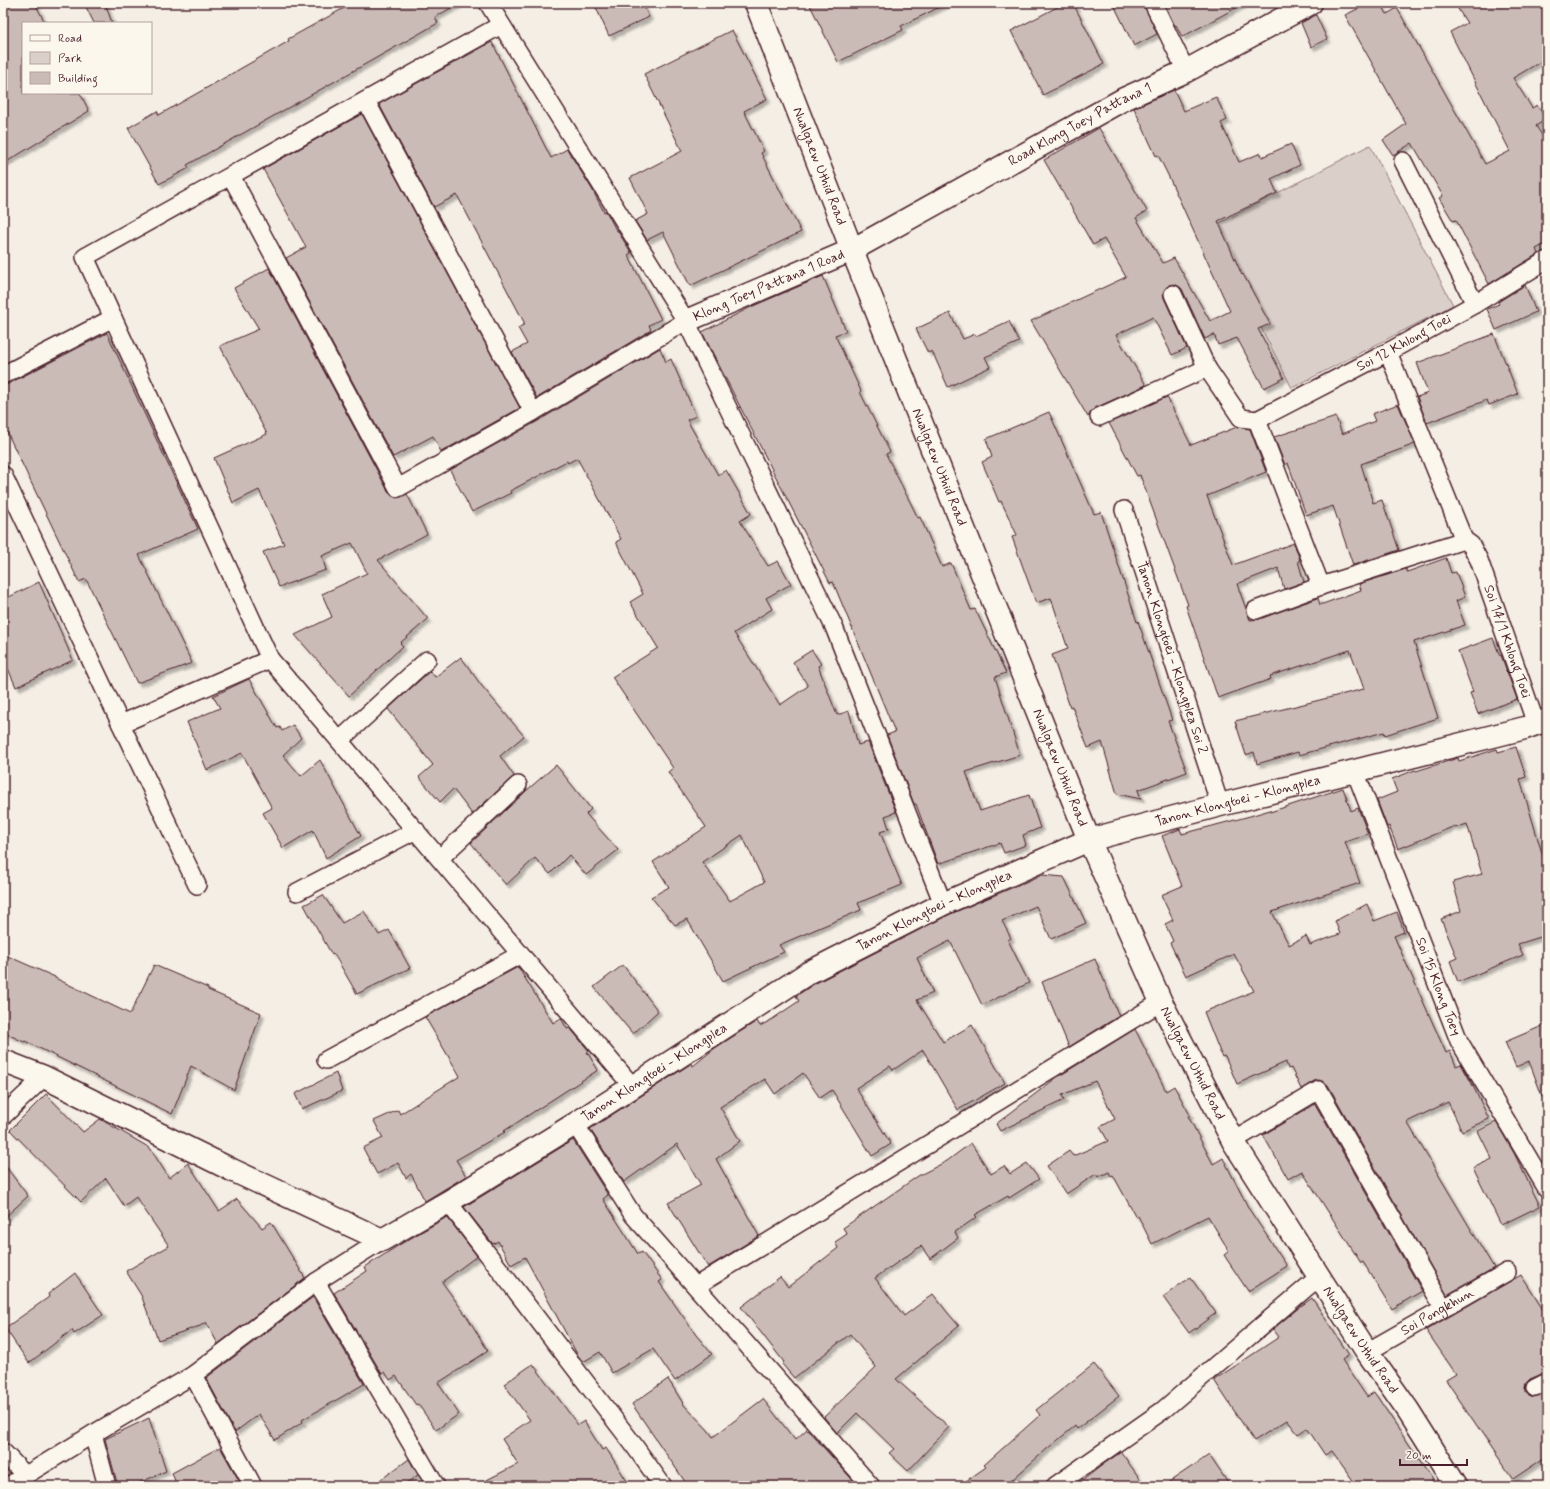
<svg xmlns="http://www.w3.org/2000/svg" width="1550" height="1489" font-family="Mynerve,sans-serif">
<defs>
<filter id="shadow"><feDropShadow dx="3.5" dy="3.5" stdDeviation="1" flood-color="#0004"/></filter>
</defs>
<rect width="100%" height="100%" fill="#f4eee4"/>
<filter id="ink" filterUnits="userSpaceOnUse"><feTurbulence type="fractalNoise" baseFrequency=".025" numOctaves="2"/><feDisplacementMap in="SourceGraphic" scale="8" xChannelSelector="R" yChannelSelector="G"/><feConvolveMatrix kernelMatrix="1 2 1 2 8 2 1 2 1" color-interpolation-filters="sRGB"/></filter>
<g filter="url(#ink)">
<path fill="#dbd0c9" stroke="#92787a" d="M 1370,145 L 1453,305 L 1292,388 L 1210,228 Z"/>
<g fill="#cabbb6" stroke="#4a1f2b" fill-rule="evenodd" filter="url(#shadow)">
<path d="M 3,3 L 35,3 L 45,23 L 23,23 L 23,93 L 80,93 L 89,111 L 3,164 Z"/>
<path d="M 84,3 L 105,3 L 112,23 L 94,23 Z"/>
<path d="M 353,3 L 460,3 L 435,17 L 438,23 L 187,165 L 189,168 L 159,184 L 128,128 L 157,111 L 159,115 L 289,41 L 288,39 Z"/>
<path d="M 594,3 L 642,3 L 649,17 L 609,36 Z"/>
<path d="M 809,3 L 948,3 L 901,26 L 903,30 L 838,62 Z"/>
<path d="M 1065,3 L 1073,3 L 1104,64 L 1043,95 L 1011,31 Z"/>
<path d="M 1113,3 L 1143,3 L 1157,34 L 1134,46 Z"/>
<path d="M 1164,3 L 1245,3 L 1182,37 L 1176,25 L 1175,26 Z"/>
<path d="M 1370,3 L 1381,3 L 1387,14 L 1397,8 L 1485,164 L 1510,151 L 1450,32 L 1467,23 L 1458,9 L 1469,3 L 1547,3 L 1547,58 L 1513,78 L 1532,108 L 1537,105 L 1546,119 L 1536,126 L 1547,143 L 1547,243 L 1536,249 L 1538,254 L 1489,284 L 1456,220 L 1453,221 L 1439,198 L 1443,196 L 1412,143 L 1393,155 L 1383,140 L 1406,124 L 1345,15 Z"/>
<path d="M 1316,15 L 1327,39 L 1311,47 L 1301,23 Z"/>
<path d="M 732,30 L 767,99 L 744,111 L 764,151 L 761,153 L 801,232 L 690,286 L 663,232 L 647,240 L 635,221 L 648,214 L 630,178 L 682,151 L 644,74 Z"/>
<path d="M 492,42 L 551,158 L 567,149 L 592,189 L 604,212 L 606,211 L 616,230 L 617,230 L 629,249 L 631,253 L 628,255 L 661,319 L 649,325 L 651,330 L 537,398 L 512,352 L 527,344 L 518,328 L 525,324 L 457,195 L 434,207 L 379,104 Z"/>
<path d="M 1174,90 L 1184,111 L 1216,97 L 1227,120 L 1221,123 L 1239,162 L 1261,153 L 1262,157 L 1291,144 L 1300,165 L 1271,179 L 1277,193 L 1218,221 L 1242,275 L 1243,274 L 1270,324 L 1258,329 L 1284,378 L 1264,388 L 1237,338 L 1218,345 L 1214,334 L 1205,339 L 1182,289 L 1178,286 L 1174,284 L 1169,285 L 1165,289 L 1163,293 L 1164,298 L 1187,348 L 1172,355 L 1153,317 L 1116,335 L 1146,385 L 1095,408 L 1091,412 L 1088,417 L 1031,321 L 1126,277 L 1104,239 L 1093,245 L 1044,160 L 1099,128 L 1147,211 L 1136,218 L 1163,263 L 1174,258 L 1210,321 L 1230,311 L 1168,175 L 1158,155 L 1156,156 L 1134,108 Z"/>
<path d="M 362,114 L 520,408 L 441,452 L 433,436 L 393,457 L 286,258 L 306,247 L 263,169 Z"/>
<path d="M 269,268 L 389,493 L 392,496 L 397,498 L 407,494 L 427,534 L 378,560 L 428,619 L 400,643 L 403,646 L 349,696 L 295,635 L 332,617 L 322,594 L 367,573 L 352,543 L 322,556 L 326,570 L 279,587 L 263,552 L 284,544 L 259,490 L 233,503 L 214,458 L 267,434 L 220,346 L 259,329 L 234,288 Z"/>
<path d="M 823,276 L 846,331 L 835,335 L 861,391 L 860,392 L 890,452 L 886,454 L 918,518 L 920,517 L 942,567 L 951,563 L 971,610 L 975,609 L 1006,673 L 995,677 L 1020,755 L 966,772 L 980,811 L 1029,795 L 1040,828 L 1023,835 L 1026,845 L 1004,853 L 1000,843 L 938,864 L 916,804 L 914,804 L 887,735 L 895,732 L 833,582 L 830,583 L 702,332 L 753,306 Z"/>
<path d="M 1525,285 L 1536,312 L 1496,330 L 1487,309 L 1499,304 L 1498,302 Z"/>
<path d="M 950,313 L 963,339 L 975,334 L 976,336 L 1009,321 L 1019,342 L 985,357 L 990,367 L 948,387 L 932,351 L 928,353 L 916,329 Z"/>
<path d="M 107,333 L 198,529 L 139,555 L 192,663 L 137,683 L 86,579 L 79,582 L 3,424 L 3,385 L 8,384 Z"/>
<path d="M 1494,334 L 1518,394 L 1489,405 L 1487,400 L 1427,423 L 1417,397 L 1428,393 L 1417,363 Z"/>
<path d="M 660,348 L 666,362 L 671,359 L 696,416 L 687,420 L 718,475 L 726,470 L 751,514 L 740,521 L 768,566 L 778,561 L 791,584 L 766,598 L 772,609 L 734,633 L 780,705 L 808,686 L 793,662 L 812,650 L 821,664 L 818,666 L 837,715 L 849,711 L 858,745 L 868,742 L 896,812 L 885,816 L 889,829 L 880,832 L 902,885 L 858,903 L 861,910 L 779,945 L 784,952 L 723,981 L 687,919 L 675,925 L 651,897 L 669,887 L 653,862 L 706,827 L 668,772 L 673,768 L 612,677 L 658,648 L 630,602 L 643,594 L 616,542 L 621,539 L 577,458 L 568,463 L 567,461 L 510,491 L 511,493 L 472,512 L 450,470 L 538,421 ZM 742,835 L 764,882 L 730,901 L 702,862 Z"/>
<path d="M 1167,397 L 1191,445 L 1237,427 L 1250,429 L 1266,472 L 1207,496 L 1233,565 L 1294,543 L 1300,560 L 1298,561 L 1304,582 L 1284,589 L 1278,568 L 1237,584 L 1250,620 L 1259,619 L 1318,598 L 1320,605 L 1361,590 L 1359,584 L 1406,569 L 1407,572 L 1446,558 L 1451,573 L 1456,572 L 1465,597 L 1456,601 L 1465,625 L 1414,642 L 1438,718 L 1385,735 L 1384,732 L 1299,755 L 1298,752 L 1257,764 L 1254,752 L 1246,755 L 1235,721 L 1364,689 L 1350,650 L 1270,676 L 1271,679 L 1218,698 L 1186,606 L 1188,605 L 1140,475 L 1137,476 L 1109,423 Z"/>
<path d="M 1398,404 L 1415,444 L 1361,464 L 1373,503 L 1382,500 L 1399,550 L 1353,565 L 1333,506 L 1306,515 L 1288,463 L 1285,465 L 1274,437 L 1336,417 L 1342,434 L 1375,421 L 1372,414 Z"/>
<path d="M 1049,412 L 1094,514 L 1101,512 L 1137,622 L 1138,621 L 1172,720 L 1168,721 L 1187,772 L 1138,790 L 1141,799 L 1117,794 L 1102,742 L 1088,748 L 1072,706 L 1070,707 L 1052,655 L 1068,649 L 1051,598 L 1036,603 L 1012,537 L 1017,535 L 1001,501 L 999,502 L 982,462 L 992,457 L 986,439 Z"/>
<path d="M 39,582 L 73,660 L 16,687 L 3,657 L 3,600 Z"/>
<path d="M 1493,638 L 1500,656 L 1501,655 L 1517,699 L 1478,714 L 1470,693 L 1473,692 L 1458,651 Z"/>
<path d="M 461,657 L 481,685 L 524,736 L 500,756 L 514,776 L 472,814 L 453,789 L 440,802 L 419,777 L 433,765 L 388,709 L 430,671 L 435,677 Z"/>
<path d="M 249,679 L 277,728 L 280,727 L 282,731 L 293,725 L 301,738 L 283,755 L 301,776 L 320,760 L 361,836 L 326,858 L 313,830 L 283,848 L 263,813 L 272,808 L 242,753 L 207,770 L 187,722 L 220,708 L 213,696 Z"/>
<path d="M 1516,747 L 1526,777 L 1520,779 L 1547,870 L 1547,935 L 1518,944 L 1523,955 L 1458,982 L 1450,961 L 1457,958 L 1441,919 L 1461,911 L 1453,882 L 1482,874 L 1467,824 L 1455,828 L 1455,826 L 1398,849 L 1389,826 L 1387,827 L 1377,800 L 1397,792 L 1392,779 L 1415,770 L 1416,771 L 1458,758 L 1459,761 L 1497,749 L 1498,752 Z"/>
<path d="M 556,765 L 591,809 L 586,814 L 618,850 L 586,875 L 569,855 L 550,874 L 535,858 L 506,885 L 471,843 L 526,791 Z"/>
<path d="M 1343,788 L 1351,811 L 1358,808 L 1368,834 L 1345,842 L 1360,883 L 1272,912 L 1289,945 L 1306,936 L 1310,945 L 1340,934 L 1335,921 L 1367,904 L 1374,921 L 1397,912 L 1404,932 L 1394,936 L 1446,1053 L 1450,1051 L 1456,1066 L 1461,1064 L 1471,1082 L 1489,1119 L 1462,1131 L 1448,1102 L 1407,1122 L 1494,1268 L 1447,1295 L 1328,1085 L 1324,1082 L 1319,1080 L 1314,1081 L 1301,1089 L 1291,1068 L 1288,1069 L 1286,1062 L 1237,1084 L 1225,1056 L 1222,1057 L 1204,1012 L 1254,991 L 1234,954 L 1186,976 L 1170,943 L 1173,941 L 1165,924 L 1173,920 L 1161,895 L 1182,886 L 1162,836 L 1180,829 L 1182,834 L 1250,816 L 1270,810 L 1270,812 Z"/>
<path d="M 1042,875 L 1064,877 L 1086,923 L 1051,939 L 1036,906 L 1002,921 L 1011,938 L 1008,940 L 1029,983 L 982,1005 L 950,941 L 917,958 L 933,993 L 917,1000 L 943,1042 L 972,1025 L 1005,1083 L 958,1110 L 923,1050 L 893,1070 L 890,1066 L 856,1088 L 891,1144 L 872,1156 L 832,1090 L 820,1098 L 803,1073 L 775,1094 L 765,1079 L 720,1107 L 740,1141 L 716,1159 L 759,1236 L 708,1267 L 668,1203 L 701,1185 L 677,1144 L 624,1182 L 590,1129 L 692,1063 L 693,1066 L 715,1048 L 757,1021 L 760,1026 L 771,1020 L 799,1001 L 796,996 L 814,984 L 948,915 Z"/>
<path d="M 323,895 L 342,923 L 364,911 L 379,935 L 389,930 L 410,968 L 357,994 L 334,954 L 332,955 L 304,905 Z"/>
<path d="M 3,954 L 55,977 L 55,978 L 130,1014 L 154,965 L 208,988 L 208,990 L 261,1013 L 234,1090 L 191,1066 L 172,1114 L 25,1041 L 24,1042 L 3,1032 Z"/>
<path d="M 1095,959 L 1119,1016 L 1069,1047 L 1042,982 Z"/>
<path d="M 623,965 L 658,1011 L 633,1034 L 594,987 Z"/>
<path d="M 518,967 L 553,1023 L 561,1018 L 567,1029 L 570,1028 L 589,1051 L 587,1052 L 598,1070 L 504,1131 L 505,1132 L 456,1160 L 466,1176 L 425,1201 L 411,1174 L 406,1178 L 398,1163 L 377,1174 L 363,1148 L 383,1138 L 374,1121 L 398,1110 L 400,1114 L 460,1076 L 425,1017 Z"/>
<path d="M 1547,1024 L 1547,1104 L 1545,1104 L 1529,1061 L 1516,1067 L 1505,1042 Z"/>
<path d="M 1135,1029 L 1166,1091 L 1174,1086 L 1190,1115 L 1188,1116 L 1213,1164 L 1223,1158 L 1249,1209 L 1287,1266 L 1248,1291 L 1224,1255 L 1229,1251 L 1208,1216 L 1152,1244 L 1138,1216 L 1136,1217 L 1113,1175 L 1111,1176 L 1109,1172 L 1098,1177 L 1096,1174 L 1066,1194 L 1047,1166 L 1069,1151 L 1073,1156 L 1108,1141 L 1100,1127 L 1115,1119 L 1095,1081 L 1062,1095 L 1064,1100 L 1000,1131 L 996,1124 L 1056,1078 Z"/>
<path d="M 336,1073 L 342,1091 L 302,1109 L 295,1094 Z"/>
<path d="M 46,1094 L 83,1132 L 100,1119 L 150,1148 L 169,1178 L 188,1163 L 219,1211 L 237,1199 L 262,1228 L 271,1222 L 305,1278 L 218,1344 L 206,1322 L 200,1326 L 158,1340 L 141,1295 L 126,1271 L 169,1246 L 136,1197 L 124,1206 L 106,1178 L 81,1202 L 10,1130 Z"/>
<path d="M 1315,1104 L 1422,1291 L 1392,1309 L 1363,1262 L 1361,1263 L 1302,1171 L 1288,1179 L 1263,1135 Z"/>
<path d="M 1496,1122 L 1514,1153 L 1540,1206 L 1501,1225 L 1473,1168 L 1492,1159 L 1478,1131 Z"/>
<path d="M 573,1140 L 608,1195 L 603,1199 L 638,1254 L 642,1252 L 662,1280 L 659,1282 L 696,1335 L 712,1354 L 675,1381 L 653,1349 L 612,1373 L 600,1352 L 583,1362 L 577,1354 L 525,1257 L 511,1265 L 498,1241 L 493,1244 L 464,1207 Z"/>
<path d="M 971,1143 L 991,1174 L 1004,1166 L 1010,1174 L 1027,1163 L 1039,1179 L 1009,1198 L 1008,1196 L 975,1215 L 977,1217 L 955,1232 L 958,1238 L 930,1259 L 921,1246 L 875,1278 L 904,1316 L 933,1294 L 947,1312 L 959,1326 L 896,1379 L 949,1427 L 908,1471 L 889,1453 L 894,1449 L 857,1413 L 837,1433 L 824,1417 L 876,1367 L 850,1334 L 794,1378 L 782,1364 L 784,1362 L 741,1307 L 780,1277 L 788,1287 L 838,1248 L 835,1242 L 847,1234 L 843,1228 L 918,1176 L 947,1161 Z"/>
<path d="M 3,1163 L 28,1196 L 3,1219 Z"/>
<path d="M 447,1217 L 477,1256 L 442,1282 L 468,1318 L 488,1351 L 438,1383 L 459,1414 L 436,1430 L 418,1404 L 416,1405 L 396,1376 L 390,1380 L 385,1372 L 382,1374 L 334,1293 L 367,1271 L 365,1267 L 399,1245 Z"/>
<path d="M 75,1273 L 103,1315 L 74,1334 L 72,1330 L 29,1363 L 5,1328 L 49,1297 L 48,1294 Z"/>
<path d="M 1521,1275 L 1547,1316 L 1547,1372 L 1530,1379 L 1526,1383 L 1525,1388 L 1526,1392 L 1529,1396 L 1534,1398 L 1547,1393 L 1547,1456 L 1513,1479 L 1446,1380 L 1456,1374 L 1426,1330 Z"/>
<path d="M 1190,1277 L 1216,1313 L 1189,1333 L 1163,1297 Z"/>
<path d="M 313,1297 L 364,1384 L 302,1420 L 303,1422 L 275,1440 L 259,1414 L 235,1432 L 206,1378 Z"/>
<path d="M 1312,1298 L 1349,1355 L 1342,1360 L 1367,1397 L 1374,1392 L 1433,1480 L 1424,1486 L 1357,1486 L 1332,1451 L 1325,1455 L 1307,1428 L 1298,1434 L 1287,1420 L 1254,1441 L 1214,1380 L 1279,1337 L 1273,1329 L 1301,1306 Z"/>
<path d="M 533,1364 L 578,1425 L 584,1421 L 602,1450 L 606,1448 L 630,1486 L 475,1486 L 518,1464 L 502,1439 L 530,1420 L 504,1384 Z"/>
<path d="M 1094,1364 L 1119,1396 L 1077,1429 L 1075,1426 L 1048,1448 L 1005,1486 L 959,1486 L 986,1467 L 984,1465 L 1040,1415 L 1036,1410 Z"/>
<path d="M 668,1379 L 684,1405 L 708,1430 L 713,1437 L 763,1399 L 795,1440 L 807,1429 L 858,1486 L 688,1486 L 632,1404 Z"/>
<path d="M 149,1418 L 166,1471 L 132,1486 L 118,1486 L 105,1439 Z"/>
<path d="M 220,1447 L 242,1486 L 177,1486 L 172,1473 Z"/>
<path d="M 1121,1452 L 1145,1486 L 1075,1486 L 1105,1463 Z"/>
<path d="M 1209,1455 L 1230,1486 L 1163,1486 Z"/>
<path d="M 409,1459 L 418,1475 L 402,1486 L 372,1486 Z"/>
</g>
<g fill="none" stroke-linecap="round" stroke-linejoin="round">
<defs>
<g id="street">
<path d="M 488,3 L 686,321 L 834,627 L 943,904"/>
<path d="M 1153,3 L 1186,71"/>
<path d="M 501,25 L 85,257 L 270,659 L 633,1087"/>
<path d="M 366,101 L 533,412"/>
<path d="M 1403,161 L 1475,304"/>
<path d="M 231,176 L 398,488 L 533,412 L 686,321"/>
<path d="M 1173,294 L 1207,368 L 1241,418 L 1257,420"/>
<path d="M 1388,352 L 1464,540"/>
<path d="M 3,375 L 113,318"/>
<path d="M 1099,417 L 1207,368"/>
<path id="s1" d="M 1257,420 L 1321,586 L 1464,540 L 1471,545 L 1479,560 L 1536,724"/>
<path id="s2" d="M 1257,420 L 1388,352 L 1475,304 L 1547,260"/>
<path d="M 3,475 L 197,885"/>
<path id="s3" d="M 1124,510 L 1220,805"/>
<path d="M 1256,610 L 1321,586"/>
<path d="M 121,724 L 270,659"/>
<path d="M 340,740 L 427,660"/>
<path id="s4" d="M 1355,771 L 1459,1041 L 1547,1189"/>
<path d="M 440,858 L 518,785"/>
<path d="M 297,892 L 416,830"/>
<path d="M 326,1060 L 521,954"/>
<path d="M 3,1116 L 44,1077"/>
<path d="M 575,1124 L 633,1215 L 871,1486"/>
<path d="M 1233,1141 L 1319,1090 L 1443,1307"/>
<path d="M 448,1202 L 633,1444 L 663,1486"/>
<path d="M 316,1282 L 436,1486"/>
<path d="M 696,1286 L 1161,1002"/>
<path id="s5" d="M 1367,1352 L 1507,1272"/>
<path d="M 193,1375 L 253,1486"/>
<path d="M 1535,1388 L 1547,1382"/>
<path d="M 3,1452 L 26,1476"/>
<path d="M 8,1486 L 93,1434"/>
<path d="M 107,1486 L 93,1434 L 193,1375 L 316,1282 L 382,1240"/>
<path d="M 1055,1486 L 1162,1411 L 1320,1276"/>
</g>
<g id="secondary">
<path id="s6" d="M 756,3 L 852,250 L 1089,840 L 1161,1002 L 1233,1141 L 1367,1352 L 1408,1410 L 1456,1486"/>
<path id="s7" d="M 686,321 L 852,250 L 1124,99 L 1186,71 L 1311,3"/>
<path id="s8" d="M 3,1061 L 44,1077 L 232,1170 L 382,1240 L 448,1202 L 575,1124 L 808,973 L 943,904 L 1089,840 L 1220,805 L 1525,728 L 1547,720"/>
</g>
</defs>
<use href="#street" stroke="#4a1f2b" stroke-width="20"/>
<use href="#secondary" stroke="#4a1f2b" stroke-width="25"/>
<use href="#street" stroke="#fbf7ec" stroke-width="17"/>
<use href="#secondary" stroke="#fbf7ec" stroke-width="22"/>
</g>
</g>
<g text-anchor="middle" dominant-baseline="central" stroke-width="3" stroke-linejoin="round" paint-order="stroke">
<g font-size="14" fill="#4a1f2b" stroke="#fbf7ec">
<text stroke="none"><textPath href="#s7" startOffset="441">Road Klong Toey Pattana 1</textPath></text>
<text stroke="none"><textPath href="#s6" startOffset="175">Nualgaew Uthid Road</textPath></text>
<text stroke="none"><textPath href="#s7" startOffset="90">Klong Toey Pattana 1 Road</textPath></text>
<text stroke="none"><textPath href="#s2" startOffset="166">Soi 12 Khlong Toei</textPath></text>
<text stroke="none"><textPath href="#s6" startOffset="499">Nualgaew Uthid Road</textPath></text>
<text stroke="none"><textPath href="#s1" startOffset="440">Soi 14/1 Khlong Toei</textPath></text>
<text stroke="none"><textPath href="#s3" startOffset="155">Tanon Klongtoei - Klongplea Soi 2</textPath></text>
<text stroke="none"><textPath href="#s6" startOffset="823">Nualgaew Uthid Road</textPath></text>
<text stroke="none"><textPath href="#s8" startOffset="1387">Tanon Klongtoei - Klongplea</textPath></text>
<text stroke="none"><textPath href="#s8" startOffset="1063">Tanon Klongtoei - Klongplea</textPath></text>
<text stroke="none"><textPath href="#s4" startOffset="231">Soi 15 Klong Toey</textPath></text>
<text stroke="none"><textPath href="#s6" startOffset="1147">Nualgaew Uthid Road</textPath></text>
<text stroke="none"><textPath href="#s8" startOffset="739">Tanon Klongtoei - Klongplea</textPath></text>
<text stroke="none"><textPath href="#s5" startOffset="81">Soi Pongkhun</textPath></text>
<text stroke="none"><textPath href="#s6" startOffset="1471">Nualgaew Uthid Road</textPath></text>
</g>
</g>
<rect width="1550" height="1489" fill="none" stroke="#fbf7ec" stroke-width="16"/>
<rect x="8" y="8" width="1534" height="1473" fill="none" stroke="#4a1f2b" stroke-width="1.5" filter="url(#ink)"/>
<rect x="22" y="22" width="130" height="72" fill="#fbf7ec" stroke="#b4a19f"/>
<rect x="30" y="35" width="20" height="6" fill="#fbf7ec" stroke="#b4a19f"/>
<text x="58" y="42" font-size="12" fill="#4a1f2b">Road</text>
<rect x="30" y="52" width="20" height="12" fill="#dbd0c9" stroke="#b4a19f"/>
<text x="58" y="62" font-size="12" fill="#4a1f2b">Park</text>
<rect x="30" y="72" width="20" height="12" fill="#cabbb6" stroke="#b4a19f"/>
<text x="58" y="82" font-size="12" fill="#4a1f2b">Building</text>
<path d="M1400 1459v6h67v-6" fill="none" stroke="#4a1f2b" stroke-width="2"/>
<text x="1406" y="1459" font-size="12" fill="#4a1f2b" stroke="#fbf7ec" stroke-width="3" paint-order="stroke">20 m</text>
</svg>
